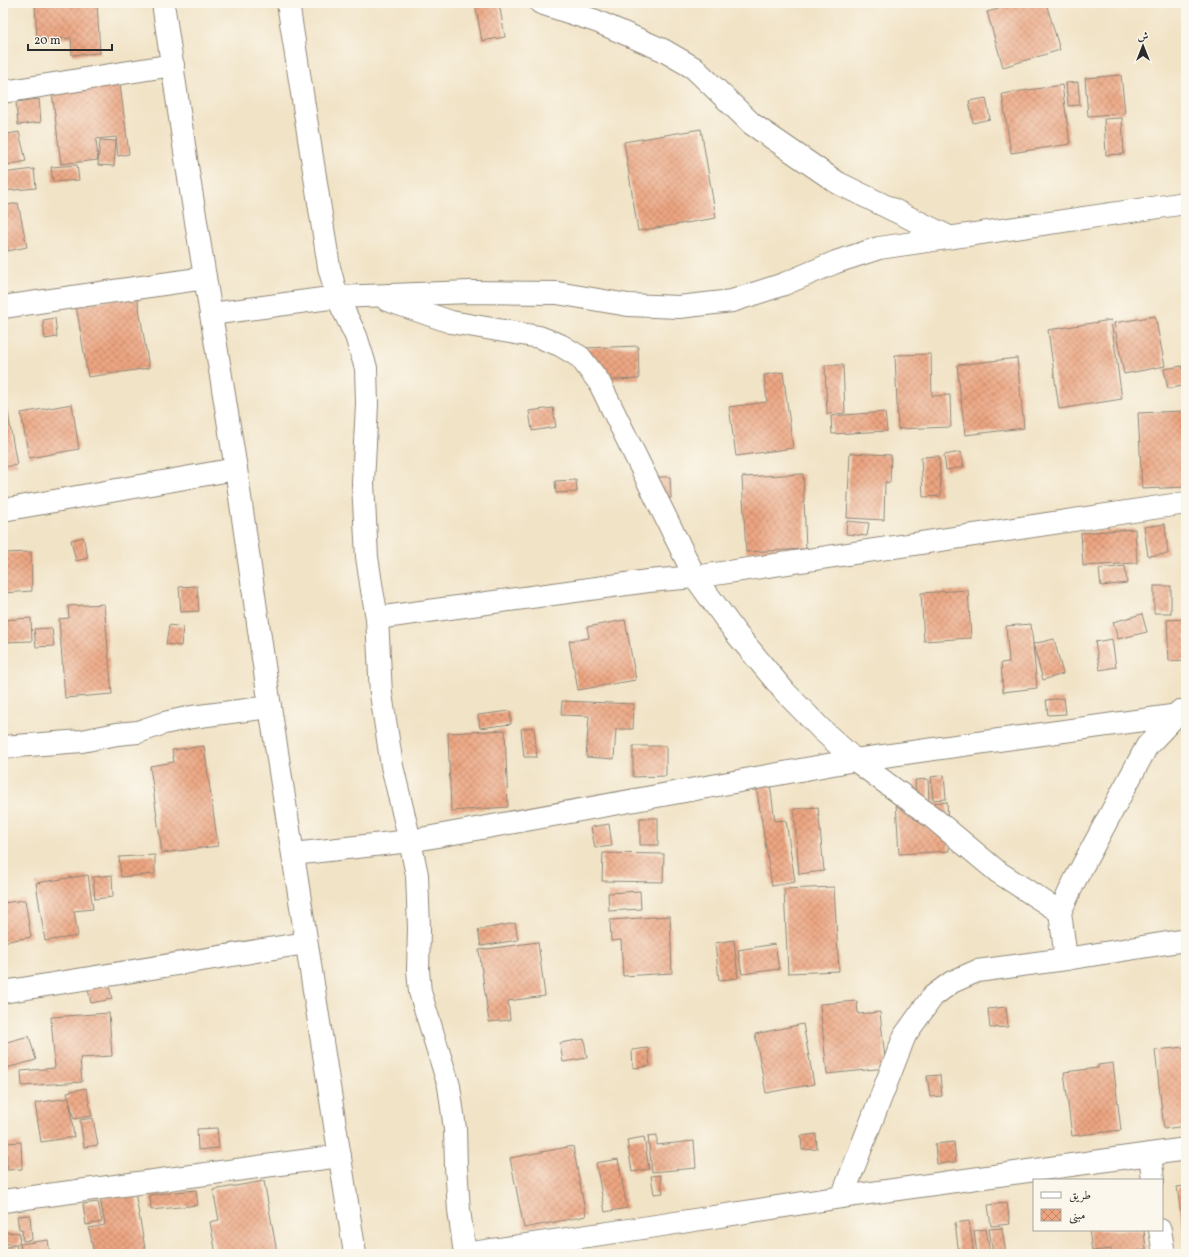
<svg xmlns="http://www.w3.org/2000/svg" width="1189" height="1257" font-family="Vollkorn,Amiri,serif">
<defs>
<pattern id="building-cross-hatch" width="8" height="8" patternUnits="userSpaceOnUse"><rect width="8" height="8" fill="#eda581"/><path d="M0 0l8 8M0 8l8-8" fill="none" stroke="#c0876a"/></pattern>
</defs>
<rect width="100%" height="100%" fill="#fbf7ec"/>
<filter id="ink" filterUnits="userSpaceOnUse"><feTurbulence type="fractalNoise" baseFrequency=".025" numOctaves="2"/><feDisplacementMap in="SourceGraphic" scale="8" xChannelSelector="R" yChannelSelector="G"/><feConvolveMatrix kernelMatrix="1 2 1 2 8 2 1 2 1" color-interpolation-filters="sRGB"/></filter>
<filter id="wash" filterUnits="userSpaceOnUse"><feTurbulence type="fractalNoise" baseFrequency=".012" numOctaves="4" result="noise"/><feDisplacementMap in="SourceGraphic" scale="16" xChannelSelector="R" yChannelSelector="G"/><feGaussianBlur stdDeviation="0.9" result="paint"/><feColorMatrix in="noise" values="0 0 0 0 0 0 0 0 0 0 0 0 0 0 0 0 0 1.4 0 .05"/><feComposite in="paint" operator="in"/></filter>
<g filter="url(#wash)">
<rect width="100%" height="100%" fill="#f1e3c6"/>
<g id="blocks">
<g fill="url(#building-cross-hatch)">
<path d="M 35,3 L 97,3 L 100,53 L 72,55 L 71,38 L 37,40 Z"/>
<path d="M 475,3 L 499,3 L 505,37 L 482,41 Z"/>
<path d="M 1020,3 L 1046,3 L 1060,50 L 1003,67 L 987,12 Z"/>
<path d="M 1121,75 L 1125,113 L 1088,116 L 1085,78 Z"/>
<path d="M 1078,82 L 1080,105 L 1068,106 L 1066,83 Z"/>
<path d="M 120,85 L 129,154 L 118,156 L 116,137 L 96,139 L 98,160 L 61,164 L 52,92 Z"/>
<path d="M 1062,85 L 1070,144 L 1011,153 L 1002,94 Z"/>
<path d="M 986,98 L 990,119 L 973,123 L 969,101 Z"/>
<path d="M 39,99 L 41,122 L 18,125 L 16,102 Z"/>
<path d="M 1122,118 L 1124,154 L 1106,155 L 1104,119 Z"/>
<path d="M 701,129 L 716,218 L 638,231 L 624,142 Z"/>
<path d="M 19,132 L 26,161 L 3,166 L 3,135 Z"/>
<path d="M 100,140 L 116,141 L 114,166 L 98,165 Z"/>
<path d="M 77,165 L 79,180 L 53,182 L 51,167 Z"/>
<path d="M 34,169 L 36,188 L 3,191 L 3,173 Z"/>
<path d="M 18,203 L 27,247 L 8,251 L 3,225 L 3,206 Z"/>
<path d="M 137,296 L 149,368 L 88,377 L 76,305 Z"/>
<path d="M 1155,316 L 1165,366 L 1124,374 L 1114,323 Z"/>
<path d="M 55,318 L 57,337 L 45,339 L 43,320 Z"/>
<path d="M 1111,320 L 1122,399 L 1059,409 L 1048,330 Z"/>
<path d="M 638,346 L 639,379 L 589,381 L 587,348 Z"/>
<path d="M 931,354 L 932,396 L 950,395 L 951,427 L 898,429 L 895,355 Z"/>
<path d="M 1017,358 L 1024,428 L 965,435 L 957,365 Z"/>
<path d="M 825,365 L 843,365 L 845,413 L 827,414 Z"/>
<path d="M 1182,366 L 1186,385 L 1168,389 L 1164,369 Z"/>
<path d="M 783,372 L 793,448 L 736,456 L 729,407 L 767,402 L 764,375 Z"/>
<path d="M 6,403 L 17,465 L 3,467 L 3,404 Z"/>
<path d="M 72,404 L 79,449 L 29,458 L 21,413 Z"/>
<path d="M 553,408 L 556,427 L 532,431 L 529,411 Z"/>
<path d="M 1184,411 L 1186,446 L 1186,487 L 1142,489 L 1138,413 Z"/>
<path d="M 885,412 L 887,431 L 832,434 L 831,416 Z"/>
<path d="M 961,452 L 964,467 L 946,470 L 944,455 Z"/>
<path d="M 850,453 L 891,455 L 890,483 L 885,482 L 884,520 L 847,518 Z"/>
<path d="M 939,456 L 941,496 L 923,497 L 921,457 Z"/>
<path d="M 803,474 L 806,549 L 746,552 L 742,477 Z"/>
<path d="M 654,477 L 670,477 L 671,498 L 655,498 Z"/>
<path d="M 576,480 L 577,492 L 556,493 L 555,481 Z"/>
<path d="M 847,521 L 869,523 L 867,536 L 846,534 Z"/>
<path d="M 1165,524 L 1168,554 L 1148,556 L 1144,527 Z"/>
<path d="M 1135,529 L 1137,563 L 1083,566 L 1081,533 Z"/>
<path d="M 83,537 L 88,558 L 76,561 L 71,540 Z"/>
<path d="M 31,552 L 32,591 L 3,593 L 3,553 Z"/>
<path d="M 1125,566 L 1127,583 L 1101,586 L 1099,569 Z"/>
<path d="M 197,586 L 199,611 L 181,612 L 179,587 Z"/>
<rect x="1154" y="586" width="17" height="27"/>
<path d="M 968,590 L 971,638 L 924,641 L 921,593 Z"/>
<path d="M 104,604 L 112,694 L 65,698 L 59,619 L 69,618 L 68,606 Z"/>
<path d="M 1142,614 L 1147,632 L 1118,639 L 1113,622 Z"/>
<path d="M 31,618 L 32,641 L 3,642 L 3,620 Z"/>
<path d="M 1186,619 L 1186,660 L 1169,661 L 1167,620 Z"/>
<path d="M 625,620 L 636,680 L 578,690 L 569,641 L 589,638 L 587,627 Z"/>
<path d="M 1031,624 L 1033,644 L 1054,639 L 1063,674 L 1043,680 L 1033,644 L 1037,688 L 1003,692 L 1001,663 L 1009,662 L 1006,626 Z"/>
<path d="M 169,625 L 183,627 L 181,646 L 166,644 Z"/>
<path d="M 52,628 L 54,646 L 36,647 L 34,629 Z"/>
<path d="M 1112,639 L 1116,667 L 1100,670 L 1095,642 Z"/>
<path d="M 1064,698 L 1066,714 L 1048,715 L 1046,700 Z"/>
<path d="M 562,701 L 634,704 L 633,729 L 616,729 L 614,759 L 586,757 L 589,716 L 561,715 Z"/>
<path d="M 510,711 L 511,724 L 480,728 L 478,715 Z"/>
<path d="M 534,727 L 537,757 L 524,757 L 521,729 Z"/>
<path d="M 505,730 L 508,807 L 451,811 L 448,733 Z"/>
<path d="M 204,746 L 218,846 L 162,853 L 150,766 L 174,762 L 172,750 Z"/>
<path d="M 633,746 L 666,746 L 666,776 L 633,777 Z"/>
<path d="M 944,775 L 946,799 L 933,800 L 931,777 Z"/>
<path d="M 928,779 L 929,803 L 947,802 L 949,851 L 899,854 L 896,802 L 916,801 L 915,780 Z"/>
<path d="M 770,784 L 775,821 L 786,820 L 795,882 L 772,886 L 756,785 Z"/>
<path d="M 818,807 L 824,871 L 799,874 L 794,809 Z"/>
<rect x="640" y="818" width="18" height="27"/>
<path d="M 609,824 L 612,846 L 595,848 L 591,827 Z"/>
<path d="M 603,853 L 664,854 L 663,882 L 602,881 Z"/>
<path d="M 155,855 L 155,874 L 121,877 L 119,857 Z"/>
<path d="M 88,875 L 93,909 L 74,911 L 78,936 L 45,941 L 36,883 Z"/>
<path d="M 112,875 L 113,897 L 95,899 L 93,877 Z"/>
<path d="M 834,887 L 839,971 L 788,973 L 784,889 Z"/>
<path d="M 640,891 L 641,909 L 609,911 L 608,893 Z"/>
<path d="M 25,900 L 31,937 L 3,942 L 3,903 Z"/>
<path d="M 670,916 L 672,973 L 623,976 L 621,940 L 611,941 L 610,920 Z"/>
<path d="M 515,923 L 518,940 L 481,946 L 478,930 Z"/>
<path d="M 734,940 L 738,978 L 719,980 L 715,943 Z"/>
<path d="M 538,942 L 545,996 L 508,1001 L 510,1020 L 489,1022 L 479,950 Z"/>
<path d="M 775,944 L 779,969 L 742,974 L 738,950 Z"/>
<path d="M 109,985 L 112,999 L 91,1003 L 88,989 Z"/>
<path d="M 857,1001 L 858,1014 L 880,1012 L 886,1068 L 827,1074 L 820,1004 Z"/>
<path d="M 1006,1007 L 1008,1027 L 990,1028 L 988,1009 Z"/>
<path d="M 109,1013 L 112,1056 L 80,1058 L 82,1082 L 22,1086 L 21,1071 L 55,1068 L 51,1017 Z"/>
<path d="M 803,1024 L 814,1084 L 766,1093 L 755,1034 Z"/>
<path d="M 29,1036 L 36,1060 L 3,1069 L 3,1043 Z"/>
<path d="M 584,1039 L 587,1058 L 563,1062 L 560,1043 Z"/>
<path d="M 1186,1047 L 1186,1126 L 1164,1129 L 1155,1050 Z"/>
<path d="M 648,1048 L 650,1066 L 633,1068 L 632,1050 Z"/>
<path d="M 1113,1063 L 1121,1130 L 1072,1136 L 1064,1072 L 1098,1068 L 1098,1065 Z"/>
<path d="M 940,1075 L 942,1096 L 930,1097 L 927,1076 Z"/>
<path d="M 86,1088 L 92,1116 L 74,1119 L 67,1092 Z"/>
<path d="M 69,1098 L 74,1137 L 41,1142 L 35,1103 Z"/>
<path d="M 93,1118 L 98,1145 L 84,1147 L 80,1120 Z"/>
<path d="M 217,1128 L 219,1148 L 198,1150 L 197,1129 Z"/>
<path d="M 816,1134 L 817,1149 L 802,1150 L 801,1136 Z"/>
<path d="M 657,1135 L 657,1145 L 694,1141 L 696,1168 L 652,1172 L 648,1136 Z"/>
<path d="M 644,1137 L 649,1169 L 632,1172 L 627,1140 Z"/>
<path d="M 21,1142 L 22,1169 L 7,1170 L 6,1143 Z"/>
<path d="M 954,1142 L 956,1162 L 937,1164 L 935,1144 Z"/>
<path d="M 573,1146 L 586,1216 L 524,1228 L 510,1158 Z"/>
<path d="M 618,1159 L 627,1208 L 605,1212 L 596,1163 Z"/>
<path d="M 660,1175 L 663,1193 L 654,1194 L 651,1176 Z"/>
<path d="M 264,1181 L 277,1252 L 267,1254 L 216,1254 L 210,1222 L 219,1220 L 213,1190 Z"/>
<path d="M 1186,1186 L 1186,1242 L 1185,1242 L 1177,1187 Z"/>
<path d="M 196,1190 L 198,1205 L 151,1210 L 150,1195 Z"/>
<path d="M 135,1192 L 146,1254 L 94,1254 L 89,1228 L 105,1225 L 100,1198 Z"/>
<path d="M 98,1202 L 102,1222 L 86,1225 L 83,1204 Z"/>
<path d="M 1007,1203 L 1010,1224 L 991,1226 L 988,1205 Z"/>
<path d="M 30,1215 L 32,1240 L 23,1241 L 22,1229 L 19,1229 L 17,1216 Z"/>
<path d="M 969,1221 L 974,1254 L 959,1254 L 955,1223 Z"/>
<path d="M 1002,1228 L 1006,1254 L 993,1254 L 989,1229 Z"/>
<path d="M 986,1229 L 990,1254 L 977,1254 L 974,1231 Z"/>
<path d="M 1089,1230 L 1144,1230 L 1146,1250 L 1112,1254 L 1111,1249 L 1092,1251 Z"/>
<path d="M 5,1232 L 20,1233 L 19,1244 L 5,1244 Z"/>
<path d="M 48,1240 L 50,1254 L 22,1254 L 20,1244 Z"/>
<path d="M 16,1245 L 18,1254 L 3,1254 L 3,1248 Z"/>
</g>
</g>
</g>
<g filter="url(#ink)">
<use href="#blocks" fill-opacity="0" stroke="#8e8778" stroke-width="1"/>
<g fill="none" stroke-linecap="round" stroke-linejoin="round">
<defs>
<g id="minor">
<path d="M 288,3 L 329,267 L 337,297 L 356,336 L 366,368 L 367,404 L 363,483 L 367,557 L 372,590 L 377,618 L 381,694 L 392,766 L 410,841 L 417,875 L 419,928 L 418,970 L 420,992 L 449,1086 L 455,1129 L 456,1166 L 459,1210 L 465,1254"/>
<path d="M 541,3 L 596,21 L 663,50 L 694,68 L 752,124 L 838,183 L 949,237"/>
<path d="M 3,92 L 173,65"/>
<path d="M 387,300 L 451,322 L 539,337 L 560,345 L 580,357 L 599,382 L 695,577 L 735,632 L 785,692 L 821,729 L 855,760 L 932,817 L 998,872 L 1060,912"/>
<path d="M 3,307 L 205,278"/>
<path d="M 211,314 L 337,297 L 470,292 L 557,293 L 628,305 L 679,307 L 732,301 L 784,284 L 836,262 L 879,248 L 1186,203"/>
<path d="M 3,510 L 236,469"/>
<path d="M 377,618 L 648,581 L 695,577 L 1186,503"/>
<path d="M 3,747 L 82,741 L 117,734 L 138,732 L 164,723 L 192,717 L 270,707"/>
<path d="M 293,854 L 410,841 L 855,760 L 1186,714"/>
<path d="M 1066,959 L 1060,912 L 1075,880 L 1147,746 L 1180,711"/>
<path d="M 3,992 L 306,943"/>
<path d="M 1150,1154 L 1153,1180"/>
<path d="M 842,1197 L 905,1035 L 933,996 L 952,982 L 977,971 L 1066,959 L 1186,940"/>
<path d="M 3,1201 L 340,1156"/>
<path d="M 1160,1230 L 1164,1254"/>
<path d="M 465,1254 L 656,1226 L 842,1197 L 1186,1149"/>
</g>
<path id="tertiary" d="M 163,3 L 188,172 L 236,469 L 270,707 L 355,1254"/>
</defs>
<use href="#minor" stroke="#8e8778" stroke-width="24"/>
<use href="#tertiary" stroke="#8e8778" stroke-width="24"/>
<use href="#minor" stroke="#fff" stroke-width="22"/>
<use href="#tertiary" stroke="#fff" stroke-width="22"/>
</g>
</g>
<rect width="1189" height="1257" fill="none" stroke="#fbf7ec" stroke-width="16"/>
<rect x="1033" y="1179" width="130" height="52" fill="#fbf7ec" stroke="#a8a59f"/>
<rect x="1041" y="1192" width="20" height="6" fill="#ffffff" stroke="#a8a59f"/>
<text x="1069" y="1199" font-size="12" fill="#2b2b2b">طريق</text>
<rect x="1041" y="1209" width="20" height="12" fill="url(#building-cross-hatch)" stroke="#a8a59f"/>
<text x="1069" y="1219" font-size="12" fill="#2b2b2b">مبنى</text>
<g transform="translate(1143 46)" stroke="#fbf7ec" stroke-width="3" paint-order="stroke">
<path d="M0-3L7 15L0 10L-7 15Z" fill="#2b2b2b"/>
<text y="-6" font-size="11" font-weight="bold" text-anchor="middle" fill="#2b2b2b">ش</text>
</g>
<path d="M28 44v6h84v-6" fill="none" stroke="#2b2b2b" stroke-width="2"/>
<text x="34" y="44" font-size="12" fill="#2b2b2b" stroke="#fbf7ec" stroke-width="3" paint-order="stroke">20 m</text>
</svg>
